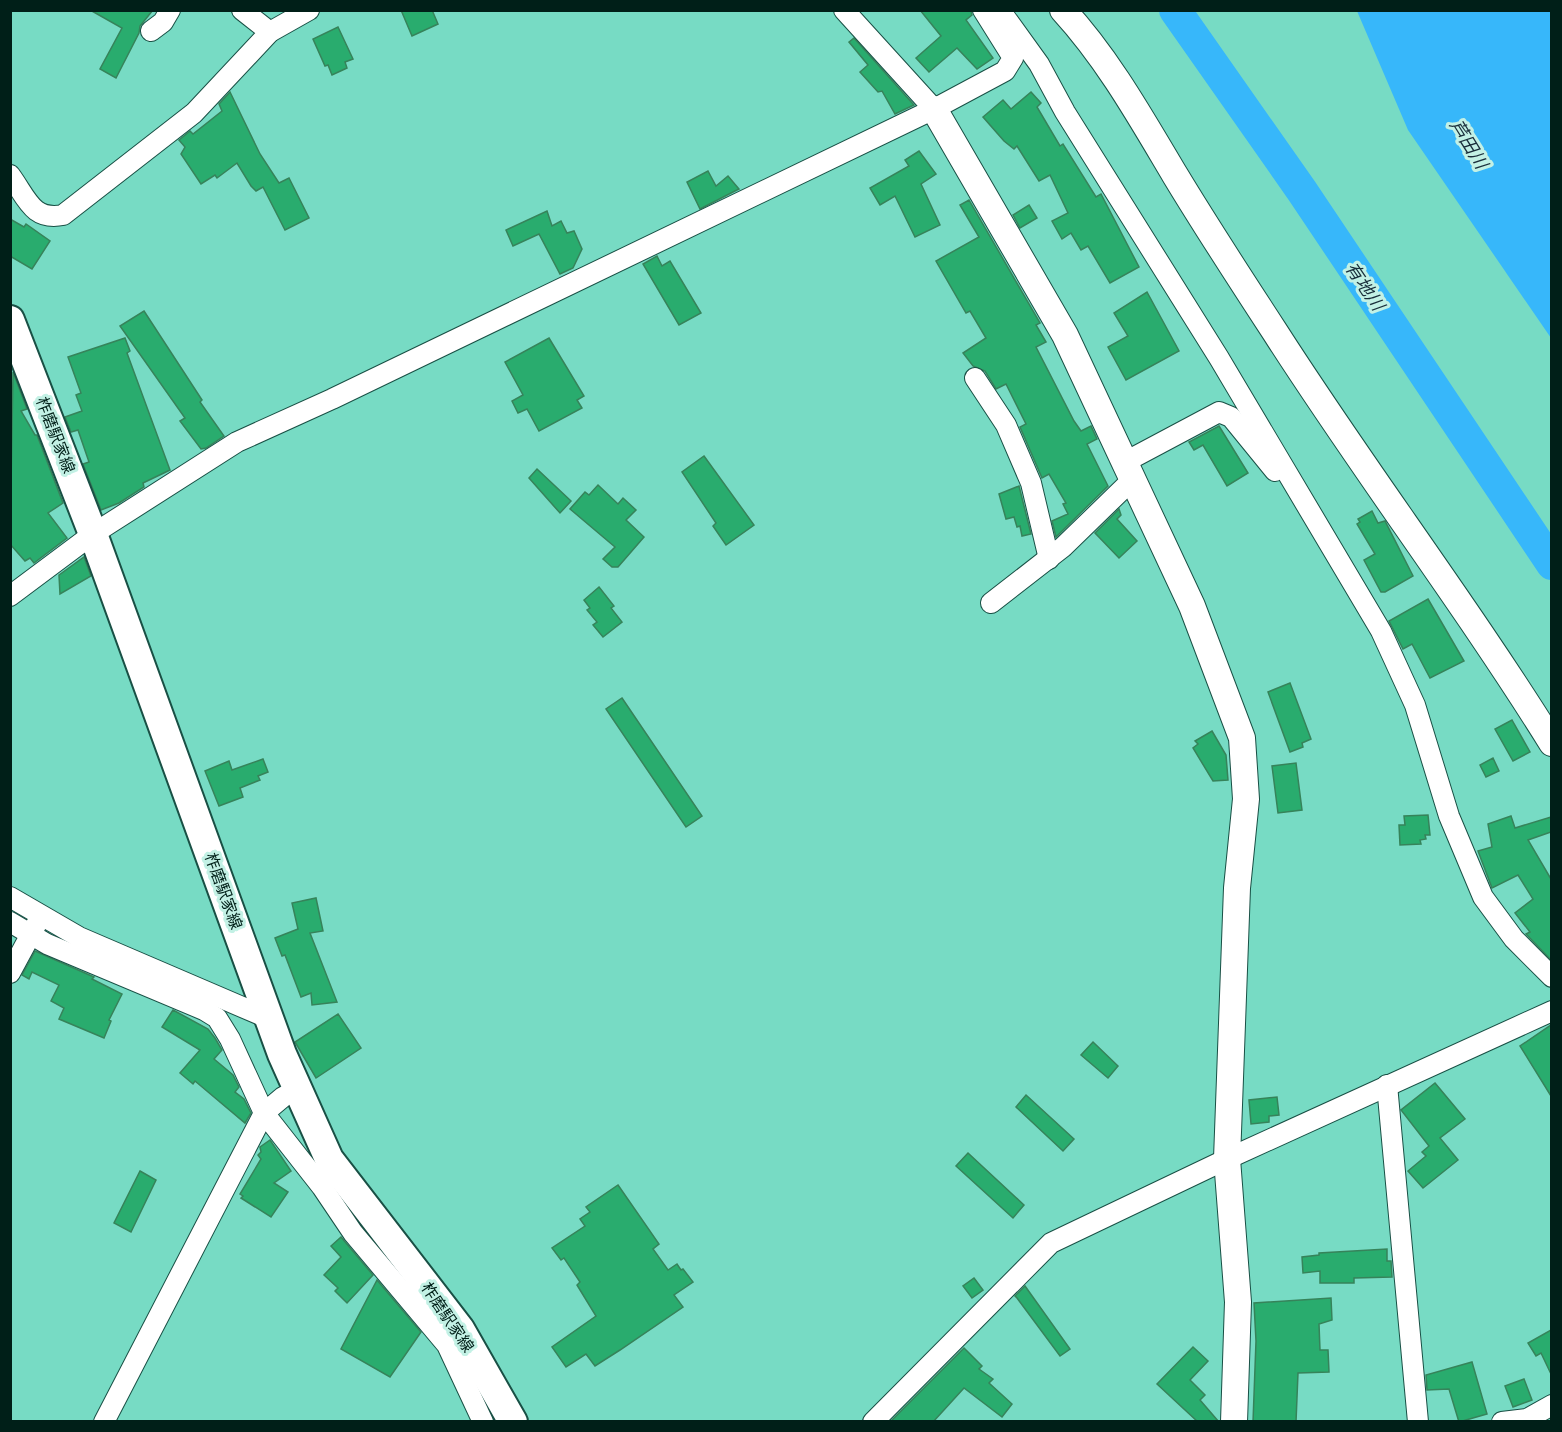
<svg xmlns="http://www.w3.org/2000/svg" width="1562" height="1432" font-family="'PT Sans','Noto Sans JP',sans-serif">
<rect width="100%" height="100%" fill="#77dbc4"/>
<path fill="#37b7fa" d="M 1357,11 L 1551,11 L 1551,338 L 1408,130 Z"/>
<g fill="none" stroke-linecap="round" stroke-linejoin="round">
<path stroke="#37b7fa" stroke-width="5" d="M 348,1209 L 393,1265"/>
<path stroke="#37b7fa" stroke-width="32" d="M 1175,10 L 1302,191 L 1552,564"/>
</g>
<g fill="#29ac6e" stroke="#36835a" stroke-width="1.5">
<path d="M 90,10 L 153,10 L 140,26 L 139,33 L 116,78 L 100,69 L 122,28 Z"/>
<path d="M 401,10 L 432,10 L 438,24 L 412,36 Z"/>
<path d="M 920,10 L 971,10 L 972,15 L 966,20 L 993,58 L 977,69 L 957,48 L 929,72 L 916,58 L 941,36 Z"/>
<path d="M 338,27 L 353,59 L 345,62 L 347,68 L 332,75 L 328,65 L 325,66 L 313,39 Z"/>
<path d="M 854,38 L 914,105 L 895,114 L 882,91 L 878,92 L 860,72 L 868,65 L 849,42 Z"/>
<path d="M 230,92 L 260,154 L 279,183 L 289,178 L 309,218 L 285,230 L 263,187 L 256,191 L 251,186 L 237,163 L 217,178 L 215,175 L 201,184 L 181,154 L 185,147 L 179,140 L 190,131 L 193,134 L 222,111 L 219,104 Z"/>
<path d="M 1031,92 L 1041,103 L 1037,107 L 1060,146 L 1063,144 L 1096,197 L 1101,194 L 1139,267 L 1110,283 L 1088,246 L 1081,250 L 1071,233 L 1062,239 L 1052,221 L 1068,213 L 1050,175 L 1039,181 L 1017,146 L 1014,149 L 1004,141 L 983,117 L 1003,100 L 1011,109 Z"/>
<path d="M 919,151 L 936,174 L 921,184 L 940,225 L 915,237 L 895,196 L 880,205 L 870,188 L 909,166 L 905,160 Z"/>
<path d="M 708,171 L 716,186 L 728,176 L 739,189 L 700,209 L 687,182 Z"/>
<path d="M 969,200 L 1040,323 L 1036,325 L 1046,342 L 1036,347 L 1074,421 L 1081,431 L 1091,426 L 1097,439 L 1087,444 L 1108,486 L 1056,537 L 1052,521 L 1068,514 L 1063,504 L 1066,503 L 1049,474 L 1042,478 L 1020,427 L 1026,424 L 1006,384 L 996,389 L 985,371 L 973,366 L 963,353 L 986,338 L 970,311 L 966,313 L 936,261 L 979,237 L 960,205 Z"/>
<path d="M 1029,205 L 1037,218 L 1020,228 L 1013,215 Z"/>
<path d="M 547,211 L 552,226 L 561,221 L 567,233 L 574,231 L 582,249 L 573,268 L 560,274 L 539,234 L 513,246 L 506,230 Z"/>
<path d="M 10,219 L 24,227 L 26,224 L 50,241 L 32,269 L 10,256 Z"/>
<path d="M 657,256 L 662,266 L 670,261 L 701,313 L 679,325 L 643,264 Z"/>
<path d="M 1147,292 L 1179,351 L 1126,380 L 1108,347 L 1128,336 L 1114,313 Z"/>
<path d="M 144,311 L 202,400 L 200,402 L 224,436 L 206,448 L 201,449 L 180,421 L 185,418 L 120,326 Z"/>
<path d="M 125,338 L 130,351 L 127,353 L 170,470 L 143,483 L 144,487 L 119,503 L 101,510 L 83,464 L 89,462 L 78,430 L 71,432 L 65,417 L 82,411 L 76,395 L 81,393 L 68,357 Z"/>
<path d="M 549,338 L 584,396 L 577,400 L 582,408 L 539,431 L 527,409 L 518,413 L 512,401 L 523,395 L 505,362 Z"/>
<path d="M 13,372 L 27,409 L 21,411 L 35,435 L 37,435 L 63,503 L 48,513 L 67,538 L 34,563 L 30,558 L 25,561 L 10,544 Z"/>
<path d="M 1219,426 L 1248,473 L 1227,486 L 1203,445 L 1194,450 L 1189,442 Z"/>
<path d="M 704,456 L 754,525 L 726,545 L 713,526 L 716,523 L 682,472 Z"/>
<path d="M 537,469 L 571,501 L 560,513 L 529,478 Z"/>
<path d="M 598,485 L 618,504 L 623,498 L 636,510 L 626,520 L 644,537 L 618,567 L 612,567 L 603,559 L 615,547 L 570,509 L 585,492 L 589,495 Z"/>
<path d="M 1019,486 L 1031,534 L 1022,536 L 1020,526 L 1017,527 L 1014,517 L 1006,519 L 999,494 Z"/>
<path d="M 1119,509 L 1121,515 L 1117,519 L 1137,541 L 1119,558 L 1095,533 Z"/>
<path d="M 1372,511 L 1378,523 L 1385,521 L 1413,576 L 1385,592 L 1381,592 L 1364,560 L 1375,554 L 1357,524 L 1360,522 L 1358,519 Z"/>
<path d="M 84,557 L 91,576 L 60,594 L 59,575 Z"/>
<path d="M 599,587 L 614,606 L 611,608 L 622,622 L 603,637 L 593,625 L 597,622 L 587,610 L 590,608 L 584,600 Z"/>
<path d="M 1428,599 L 1464,661 L 1430,678 L 1412,644 L 1403,649 L 1389,621 Z"/>
<path d="M 1290,683 L 1311,739 L 1302,743 L 1303,747 L 1290,752 L 1268,692 Z"/>
<path d="M 622,698 L 702,816 L 686,827 L 606,709 Z"/>
<path d="M 1512,720 L 1530,752 L 1513,761 L 1495,729 Z"/>
<path d="M 1212,731 L 1226,755 L 1228,780 L 1213,781 L 1193,748 L 1198,744 L 1195,741 Z"/>
<path d="M 1493,758 L 1499,771 L 1486,777 L 1480,765 Z"/>
<path d="M 263,759 L 268,772 L 258,776 L 260,780 L 240,788 L 243,797 L 219,806 L 205,771 L 229,761 L 232,770 Z"/>
<path d="M 1296,763 L 1302,810 L 1278,813 L 1272,766 Z"/>
<path d="M 1428,815 L 1430,835 L 1425,835 L 1426,839 L 1420,840 L 1421,844 L 1400,845 L 1399,825 L 1405,825 L 1404,816 Z"/>
<path d="M 1511,816 L 1515,828 L 1551,817 L 1551,832 L 1528,840 L 1551,879 L 1551,960 L 1526,934 L 1530,932 L 1515,913 L 1533,899 L 1518,875 L 1492,888 L 1478,851 L 1492,847 L 1488,824 Z"/>
<path d="M 316,898 L 323,931 L 310,933 L 337,1002 L 312,1005 L 311,993 L 301,997 L 285,955 L 282,956 L 275,938 L 298,929 L 292,903 Z"/>
<path d="M 35,951 L 94,977 L 92,979 L 122,994 L 109,1020 L 111,1021 L 104,1038 L 59,1019 L 64,1008 L 51,1001 L 59,985 L 32,972 L 29,979 L 22,975 Z"/>
<path d="M 173,1010 L 208,1029 L 215,1038 L 222,1050 L 214,1059 L 233,1075 L 239,1087 L 235,1092 L 244,1099 L 251,1113 L 245,1123 L 195,1081 L 193,1084 L 180,1073 L 200,1050 L 162,1027 Z"/>
<path d="M 338,1014 L 361,1048 L 316,1078 L 295,1042 Z"/>
<path d="M 1551,1025 L 1551,1096 L 1520,1046 Z"/>
<path d="M 1093,1042 L 1118,1066 L 1108,1078 L 1081,1055 Z"/>
<path d="M 1435,1083 L 1465,1119 L 1440,1138 L 1458,1160 L 1423,1188 L 1408,1171 L 1426,1156 L 1422,1152 L 1429,1146 L 1401,1110 Z"/>
<path d="M 1026,1095 L 1074,1139 L 1063,1151 L 1016,1107 Z"/>
<path d="M 1277,1097 L 1279,1115 L 1269,1116 L 1269,1122 L 1251,1124 L 1249,1100 Z"/>
<path d="M 270,1140 L 291,1171 L 274,1183 L 288,1192 L 271,1217 L 241,1198 L 243,1196 L 240,1194 L 261,1159 L 258,1155 L 261,1152 L 260,1147 Z"/>
<path d="M 968,1153 L 1024,1205 L 1013,1218 L 956,1166 Z"/>
<path d="M 140,1171 L 156,1180 L 131,1232 L 114,1223 Z"/>
<path d="M 618,1185 L 659,1244 L 653,1249 L 668,1270 L 677,1264 L 681,1270 L 683,1269 L 693,1282 L 674,1295 L 683,1307 L 620,1350 L 595,1366 L 586,1354 L 566,1367 L 552,1347 L 596,1316 L 577,1285 L 580,1282 L 564,1258 L 561,1260 L 552,1248 L 585,1226 L 580,1219 L 590,1212 L 586,1207 Z"/>
<path d="M 341,1237 L 373,1275 L 347,1303 L 335,1291 L 338,1288 L 324,1275 L 341,1257 L 331,1246 Z"/>
<path d="M 1387,1249 L 1387,1261 L 1391,1261 L 1392,1277 L 1354,1278 L 1354,1283 L 1320,1283 L 1320,1271 L 1303,1273 L 1302,1257 L 1319,1255 L 1319,1253 Z"/>
<path d="M 974,1278 L 983,1290 L 972,1298 L 963,1286 Z"/>
<path d="M 377,1280 L 421,1332 L 390,1377 L 341,1349 Z"/>
<path d="M 1025,1286 L 1070,1349 L 1060,1356 L 1017,1298 L 1015,1296 Z"/>
<path d="M 1331,1298 L 1332,1320 L 1319,1324 L 1320,1350 L 1328,1350 L 1329,1372 L 1298,1373 L 1296,1422 L 1253,1422 L 1256,1341 L 1254,1303 Z"/>
<path d="M 1551,1330 L 1551,1374 L 1541,1353 L 1536,1356 L 1528,1343 Z"/>
<path d="M 1193,1347 L 1208,1361 L 1190,1380 L 1205,1395 L 1200,1400 L 1219,1422 L 1198,1422 L 1157,1384 Z"/>
<path d="M 964,1348 L 982,1366 L 979,1369 L 993,1379 L 989,1383 L 1012,1404 L 1002,1417 L 964,1388 L 933,1422 L 890,1422 Z"/>
<path d="M 1472,1362 L 1487,1414 L 1459,1422 L 1449,1389 L 1427,1390 L 1426,1375 Z"/>
<path d="M 1524,1379 L 1532,1400 L 1513,1407 L 1505,1386 Z"/>
</g>
<g fill="none" stroke-linecap="round" stroke-linejoin="round">
<defs>
<g id="minor">
<path d="M 242,10 L 270,32"/>
<path d="M 844,10 L 934,109"/>
<path d="M 1000,10 L 1039,64 L 1065,112 L 1219,358 L 1381,631 L 1415,705 L 1449,816 L 1483,897 L 1514,939 L 1552,977"/>
<path d="M 151,31 L 163,22 L 170,10"/>
<path d="M 10,175 C 27,198 32,221 63,215 L 194,113 L 270,32 L 309,10"/>
<path d="M 975,378 L 1006,425 L 1031,483 L 1049,559"/>
<path d="M 1125,462 L 1219,412 L 1231,417 L 1275,471"/>
<path d="M 10,596 L 93,534 L 237,442 L 332,399 L 934,109 L 1005,71 L 1013,58 L 983,10"/>
<path d="M 991,603 L 1063,547 L 1133,479"/>
<path d="M 10,897 L 79,937 L 270,1019"/>
<path d="M 10,922 L 47,944 L 204,1010 L 217,1018 L 230,1039 L 264,1113 L 322,1187 L 353,1233 L 447,1345 L 483,1422"/>
<path d="M 10,973 L 37,923"/>
<path d="M 1387,1085 L 1418,1422"/>
<path d="M 104,1422 L 264,1113 L 283,1097 L 298,1089"/>
<path d="M 873,1422 L 1051,1243 L 1227,1159 L 1552,1011"/>
<path d="M 1502,1422 L 1527,1419 L 1552,1405"/>
</g>
<g id="tertiary">
<path d="M 1063,10 C 1108,59 1141,118 1175,175 C 1207,228 1241,280 1275,332 C 1364,471 1464,602 1552,743"/>
<path d="M 934,109 L 1065,335 L 1192,606 L 1242,738 L 1246,799 L 1237,888 L 1227,1159 L 1238,1302 L 1234,1422"/>
</g>
<path id="secondary" d="M 10,320 L 93,534 L 282,1054 L 329,1159 L 460,1329 L 513,1422"/>
</defs>
<use href="#minor" stroke="#195045" stroke-width="22"/>
<use href="#tertiary" stroke="#195045" stroke-width="28"/>
<use href="#secondary" stroke="#195045" stroke-width="32"/>
<use href="#minor" stroke="#fff" stroke-width="20"/>
<use href="#tertiary" stroke="#fff" stroke-width="26"/>
<use href="#secondary" stroke="#fff" stroke-width="28"/>
</g>
<g text-anchor="middle" dominant-baseline="central" stroke-width="6" stroke-linejoin="round" paint-order="stroke">
<g font-size="16" fill="#001f18" stroke="#c3f1e5">
<text transform="translate(56 435) rotate(69)">柞磨駅家線</text>
<text transform="translate(224 891) rotate(70)">柞磨駅家線</text>
<text transform="translate(448 1317) rotate(56)">柞磨駅家線</text>
</g>
<g font-size="18" font-style="italic" fill="#192d3a" stroke="#c3f1e5">
<text transform="translate(1469 144) rotate(58)">芦田川</text>
<text transform="translate(1365 286) rotate(56)">有地川</text>
</g>
</g>
<rect width="1562" height="1432" fill="none" stroke="#001f18" stroke-width="24"/>
</svg>
